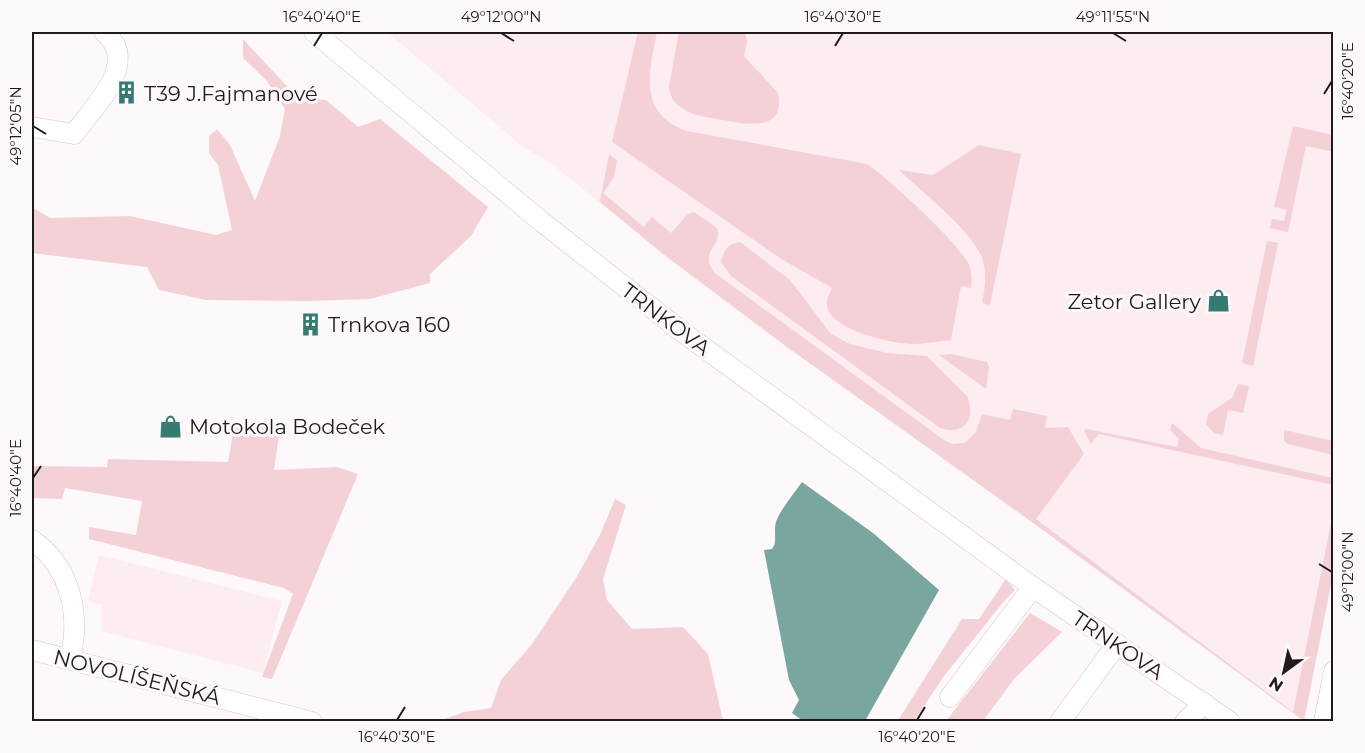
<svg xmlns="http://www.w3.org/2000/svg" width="1365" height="753" font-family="Montserrat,sans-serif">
<rect width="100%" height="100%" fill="#fdf9fa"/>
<g fill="#fdedf0">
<path d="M 387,32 L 1333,32 L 1334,572 L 1304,721 L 1036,525 L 787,347 L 663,254 L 552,164 L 522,146 Z"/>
<path d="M 99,555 L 282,601 L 263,673 L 101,631 L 102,605 L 88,601 Z"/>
</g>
<g fill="#f4d0d7">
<path d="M 638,32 L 657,32 C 649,73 637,113 687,131 L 867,164 C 887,177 961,245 969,265 C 972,273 972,280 971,288 L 961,286 L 951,340 C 938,341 926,344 913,344 C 894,344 822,329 827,301 C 827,297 831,292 832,288 L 783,260 L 612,142 Z"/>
<path d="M 679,32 L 745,32 L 747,42 L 744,56 L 778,93 C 786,133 746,124 723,120 C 708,117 690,116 679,106 C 672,101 670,94 669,86 Z"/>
<path d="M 243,39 L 296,96 L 326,100 L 358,127 L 380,119 L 488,207 L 471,236 L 430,274 L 430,283 L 370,299 L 307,301 L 206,300 L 159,290 L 147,267 L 32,253 L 32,207 L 50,218 L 130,216 L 216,235 L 232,230 L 218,165 L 209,153 L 209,136 L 217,129 L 230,145 L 255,201 L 280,136 L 285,109 L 266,80 L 243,58 Z"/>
<path d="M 1293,126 L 1333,135 L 1334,152 L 1306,146 L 1288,232 L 1270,228 L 1272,219 L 1284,221 L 1287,210 L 1274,207 Z"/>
<path d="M 979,145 L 1021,154 L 990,305 L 982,303 C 985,288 987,276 983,261 C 977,235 920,190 899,170 L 933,175 Z"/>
<path d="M 609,154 L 617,160 L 614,177 L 603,193 L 644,227 L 652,217 L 671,233 L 688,214 L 694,212 L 717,228 C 724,246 696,252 716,274 L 944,440 L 952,444 L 965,443 L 976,432 L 982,414 L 1010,420 L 1013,409 L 1047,416 L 1045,428 L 1068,427 L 1084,454 L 1036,519 L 1293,712 L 1333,514 L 1333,573 L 1304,721 L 1036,525 L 787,347 L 663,254 L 600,202 Z"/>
<path d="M 1267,241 L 1278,243 L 1253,366 L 1242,363 Z"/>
<path d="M 740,242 L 790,280 L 831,334 L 850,344 L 887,353 L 927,356 L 967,396 C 977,419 964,436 940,428 L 731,276 L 721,262 C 724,250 727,244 740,242 Z"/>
<path d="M 951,354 L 987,362 L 989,367 L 986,389 L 939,355 Z"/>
<path d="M 1238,384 L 1249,386 L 1243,413 L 1228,410 L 1223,435 L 1214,433 L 1206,424 L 1208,414 L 1232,398 Z"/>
<path d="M 235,422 L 280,428 L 274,470 L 337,467 L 358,474 L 272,679 L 262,677 L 293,594 L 284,588 L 89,539 L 89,527 L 136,535 L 142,501 L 65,488 L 62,499 L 32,498 L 32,466 L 107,467 L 108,459 L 228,462 Z"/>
<path d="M 1172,423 L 1201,448 L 1333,478 L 1333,485 L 1099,434 L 1091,444 L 1084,431 L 1086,429 L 1177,447 L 1179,439 L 1170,430 Z"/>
<path d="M 1284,430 L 1333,441 L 1333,455 L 1288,444 L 1284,441 Z"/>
<path d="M 615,499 L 626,505 L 603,579 L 607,600 L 632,629 L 683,627 L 708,654 L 723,721 L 439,721 L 464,712 L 491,708 L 501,680 L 532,644 L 576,578 L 600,535 Z"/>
<path d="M 1006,579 L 1015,590 L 1005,600 L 944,676 L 914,721 L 897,722 L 962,619 L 979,619 Z"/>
<path d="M 1030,613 L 1062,632 L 1014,679 L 983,721 L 946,721 Z"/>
</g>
<path fill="#79a69f" d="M 802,482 L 873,533 L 939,590 L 865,721 L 803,721 L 792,713 L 799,700 L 789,680 L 764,550 L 772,549 C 778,542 773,531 776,522 C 781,508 794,494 802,482 Z"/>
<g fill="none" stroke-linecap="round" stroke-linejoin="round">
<defs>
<g id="minor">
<path d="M 314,32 L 542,222 L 685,334 L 1033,587 L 1230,722"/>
<path d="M 32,127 L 74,134 C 94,107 141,62 104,32"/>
<path d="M 32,540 C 71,567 81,615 70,659"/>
<path d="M 32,650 L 312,722"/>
<path d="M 950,697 L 1033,587"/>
<path d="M 1060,722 L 1117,644"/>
<path d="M 1185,722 L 1204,703"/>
<path d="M 1324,722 L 1334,671"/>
</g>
</defs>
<use href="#minor" stroke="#d3c1c5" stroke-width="21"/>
<use href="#minor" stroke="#fff" stroke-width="20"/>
</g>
<path fill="none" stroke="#201a1c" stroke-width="2" d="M 501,33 L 514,41M 1113,33 L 1126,41M 314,46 L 322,33M 835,46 L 843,33M 1324,94 L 1332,81M 33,126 L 46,134M 33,478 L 41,466M 1319,564 L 1332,572M 397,720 L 405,707M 917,720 L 925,707"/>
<defs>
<symbol id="building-bare" viewBox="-9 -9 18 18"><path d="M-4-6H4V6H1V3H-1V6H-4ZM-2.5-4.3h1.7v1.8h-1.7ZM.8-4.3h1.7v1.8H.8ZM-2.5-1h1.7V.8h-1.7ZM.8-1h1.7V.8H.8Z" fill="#357b72" stroke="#fdf9fa" stroke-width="2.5" paint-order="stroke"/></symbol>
<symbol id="shop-bare" viewBox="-9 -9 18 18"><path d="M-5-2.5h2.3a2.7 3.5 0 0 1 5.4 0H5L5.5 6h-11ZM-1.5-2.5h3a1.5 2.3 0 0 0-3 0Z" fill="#357b72" stroke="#fdf9fa" stroke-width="2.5" paint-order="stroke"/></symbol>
</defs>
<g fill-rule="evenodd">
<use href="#building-bare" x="110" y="76" width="33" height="33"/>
<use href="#shop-bare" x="1202" y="284" width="33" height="33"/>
<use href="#building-bare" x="294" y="308" width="33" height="33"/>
<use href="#shop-bare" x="154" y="410" width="33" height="33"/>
</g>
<g text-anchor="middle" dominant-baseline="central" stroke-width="6" stroke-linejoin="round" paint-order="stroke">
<g font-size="21" fill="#201a1c" stroke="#fdf9fa" text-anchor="start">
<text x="144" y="93">T39 J.Fajmanové</text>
<text x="1201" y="301" text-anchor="end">Zetor Gallery</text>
<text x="328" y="324">Trnkova 160</text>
<text x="189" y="426">Motokola Bodeček</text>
</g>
<g font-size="21" fill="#201a1c" stroke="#fdf9fa">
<text transform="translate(666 319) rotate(37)">TRNKOVA</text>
<text transform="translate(1118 645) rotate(34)">TRNKOVA</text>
<text transform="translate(137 677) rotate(14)">NOVOLÍŠEŇSKÁ</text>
</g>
</g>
<rect width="1365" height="753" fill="none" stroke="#fdf9fa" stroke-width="66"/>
<g transform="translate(1284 672) rotate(213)" stroke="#fdf9fa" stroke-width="4.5" paint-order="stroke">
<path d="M0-4.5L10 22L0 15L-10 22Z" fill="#201a1c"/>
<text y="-9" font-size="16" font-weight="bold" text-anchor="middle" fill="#201a1c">N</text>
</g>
<rect x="33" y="33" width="1299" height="687" fill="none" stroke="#201a1c" stroke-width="2"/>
<g font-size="15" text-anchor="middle" fill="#201a1c">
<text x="322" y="22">16°40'40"E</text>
<text x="501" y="22">49°12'00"N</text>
<text x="843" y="22">16°40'30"E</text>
<text x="1113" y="22">49°11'55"N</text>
<text transform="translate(1348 81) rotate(-90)" y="5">16°40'20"E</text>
<text transform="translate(16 126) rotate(-90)" y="5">49°12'05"N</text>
<text transform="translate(16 478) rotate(-90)" y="5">16°40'40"E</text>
<text transform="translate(1348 572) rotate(-90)" y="5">49°12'00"N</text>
<text x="397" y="742">16°40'30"E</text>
<text x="917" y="742">16°40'20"E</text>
</g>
</svg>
